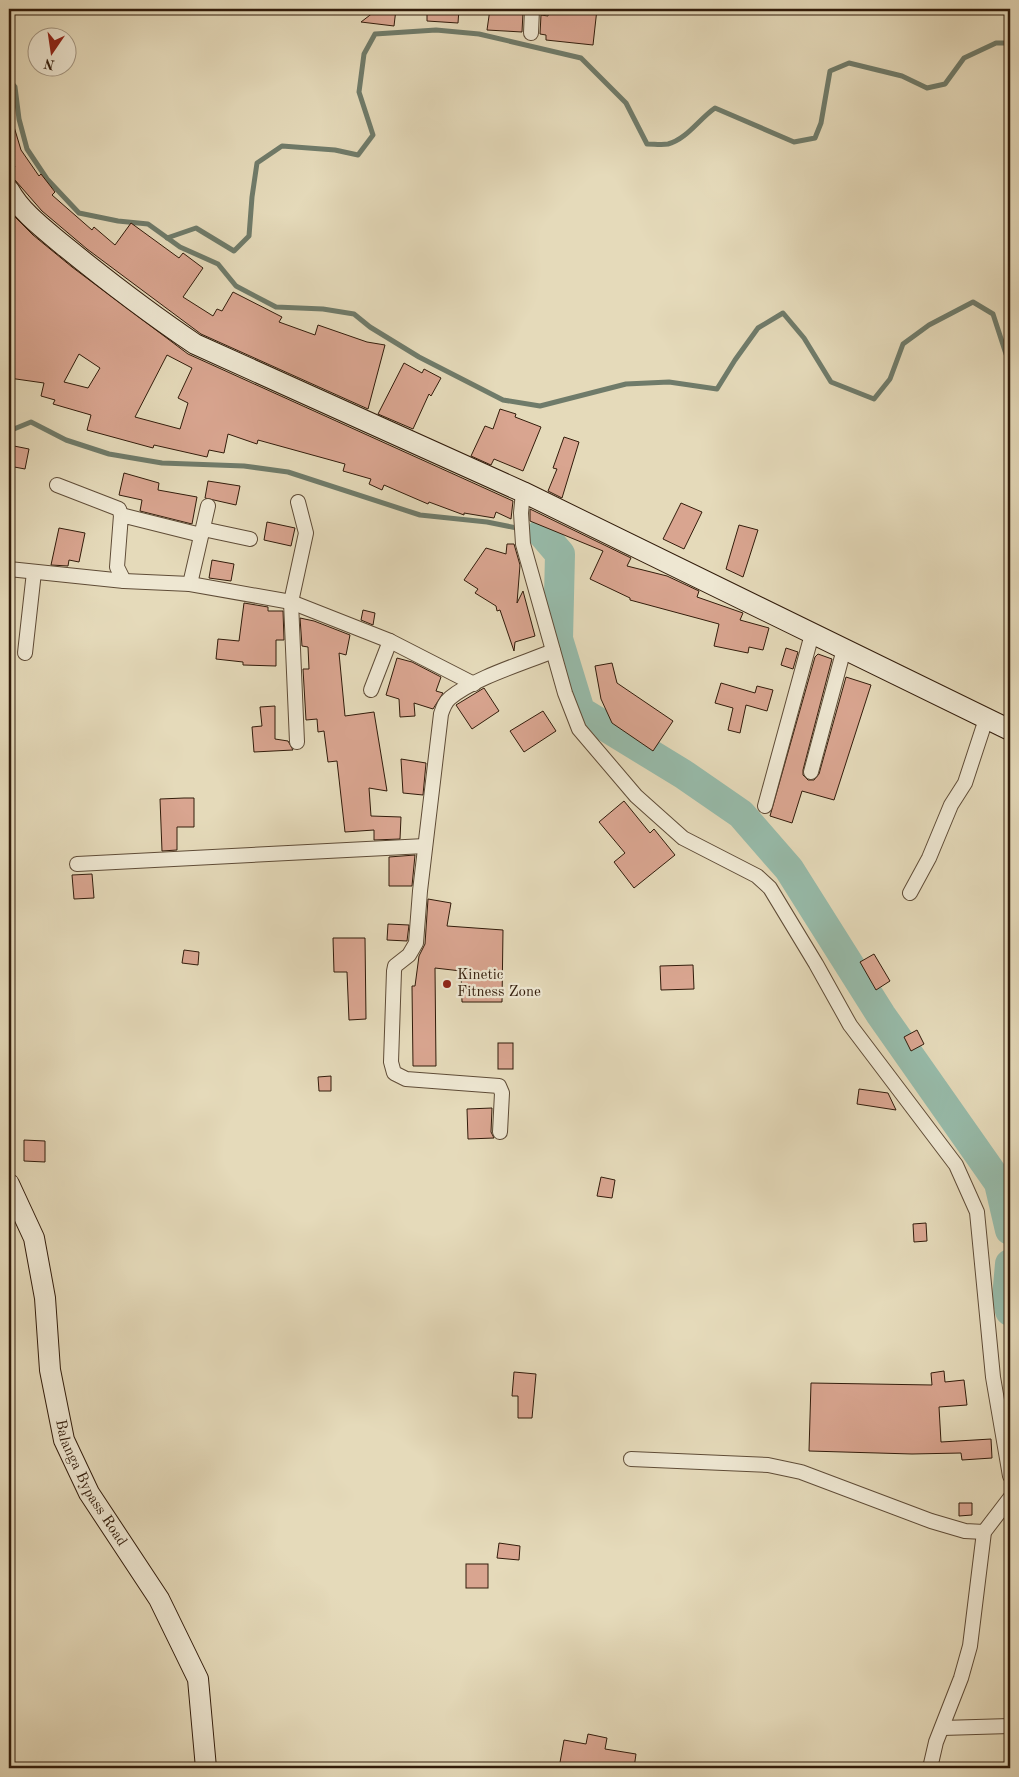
<svg xmlns="http://www.w3.org/2000/svg" width="1019" height="1777" font-family="'Old Standard TT',serif">
<rect width="100%" height="100%" fill="#e5daba"/>
<filter id="stains"><feTurbulence type="fractalNoise" baseFrequency=".004" numOctaves="4"/><feColorMatrix values="0 0 0 0 .2 0 0 0 0 .09 0 0 0 0 .02 0 0 0 .5 -.17"/></filter>
<radialGradient id="worn" r=".72"><stop offset=".6" stop-color="#630" stop-opacity="0"/><stop offset="1" stop-color="#630" stop-opacity=".3"/></radialGradient>
<g fill="none" stroke-linecap="round" stroke-linejoin="round">
<g stroke="#6f7b6a" stroke-width="5">
<path d="M 9,80 L 15,87 L 19,119 L 27,149 L 47,179 L 79,213 L 118,221 L 148,224 L 180,247 L 218,264 L 236,286 L 276,307 L 323,309 L 354,314 L 370,327 L 419,357 L 503,400 L 540,406 L 626,384 L 669,382 L 717,389 L 735,360 L 758,328 L 783,313 L 804,338 L 831,382 L 874,399 L 890,379 L 903,344 L 929,325 L 973,302 L 993,314 L 1006,354 L 1010,357"/>
<path d="M 167,238 L 196,228 L 234,251 L 249,236 L 252,197 L 257,163 L 282,146 L 335,150 L 358,155 L 373,135 L 359,92 L 364,54 L 375,34 L 436,30 L 479,34 L 581,58 L 626,103 L 647,144 C 654,144 662,145 668,144 C 687,139 699,119 715,108 L 794,142 L 815,138 L 821,123 L 830,71 L 849,63 L 902,76 L 927,88 L 945,84 L 964,58 L 996,43 L 1010,43"/>
<path d="M 9,431 L 31,422 L 66,440 L 109,454 L 162,463 L 244,466 L 288,472 L 420,515 L 487,522 L 542,533"/>
</g>
<g stroke="#97bbaa" stroke-width="30">
<path d="M 542,533 L 560,554 L 558,639 L 580,711 L 683,774 L 741,814 L 789,869 L 881,1015 L 999,1183 L 1010,1230"/>
<path d="M 1010,1264 L 1007,1298 L 1010,1311"/>
</g>
</g>
<g fill="#d9a590" stroke="#321c0b" fill-rule="evenodd">
<path d="M 374,9 L 396,9 L 394,26 L 361,22 L 374,12 Z"/>
<path d="M 427,9 L 459,9 L 458,23 L 427,21 Z"/>
<path d="M 490,9 L 518,9 L 517,11 L 523,12 L 522,32 L 487,30 Z"/>
<path d="M 549,9 L 597,9 L 593,45 L 546,40 L 546,35 L 540,34 L 541,15 L 548,16 Z"/>
<path d="M 9,120 L 12,120 L 21,150 L 39,176 L 41,174 L 55,192 L 52,195 L 92,230 L 94,227 L 115,245 L 131,223 L 179,258 L 183,253 L 203,268 L 183,297 L 213,316 L 217,309 L 222,311 L 233,292 L 282,317 L 279,322 L 315,335 L 318,325 L 367,342 L 385,345 L 368,409 L 201,334 L 87,249 L 42,211 L 15,180 L 9,178 L 9,171 L 15,167 L 9,157 Z"/>
<path d="M 9,211 L 33,235 L 72,267 L 188,354 L 513,501 L 511,519 L 496,512 L 494,518 L 464,513 L 464,515 L 429,502 L 428,504 L 384,485 L 382,490 L 369,484 L 371,479 L 343,471 L 345,464 L 258,440 L 257,444 L 228,434 L 224,453 L 209,450 L 207,457 L 154,445 L 153,448 L 87,430 L 91,415 L 53,404 L 55,400 L 41,396 L 44,383 L 9,378 ZM 79,354 L 100,368 L 88,388 L 64,382 ZM 167,355 L 192,368 L 178,398 L 188,403 L 180,429 L 135,417 Z"/>
<path d="M 404,363 L 422,373 L 424,369 L 441,378 L 431,396 L 429,394 L 413,429 L 378,414 Z"/>
<path d="M 500,409 L 516,414 L 515,417 L 541,427 L 523,471 L 494,459 L 491,465 L 471,456 L 485,426 L 493,429 Z"/>
<path d="M 564,437 L 579,442 L 562,498 L 548,491 L 557,469 L 553,468 Z"/>
<path d="M 9,445 L 29,449 L 25,469 L 9,466 Z"/>
<path d="M 124,473 L 159,483 L 158,490 L 197,497 L 192,524 L 140,511 L 142,500 L 119,495 Z"/>
<path d="M 208,481 L 240,486 L 236,505 L 205,498 Z"/>
<path d="M 681,503 L 702,512 L 684,549 L 663,539 Z"/>
<path d="M 530,509 L 631,558 L 627,566 L 667,576 L 699,591 L 697,597 L 743,613 L 740,620 L 769,628 L 763,650 L 749,647 L 748,653 L 714,646 L 719,624 L 630,600 L 630,598 L 590,579 L 603,551 L 530,521 Z"/>
<path d="M 267,522 L 295,528 L 291,546 L 264,540 Z"/>
<path d="M 739,525 L 758,530 L 743,577 L 726,569 Z"/>
<path d="M 59,528 L 85,533 L 79,562 L 69,560 L 68,566 L 51,565 Z"/>
<path d="M 507,544 L 514,544 L 520,565 L 517,603 L 523,591 L 535,636 L 515,642 L 514,651 L 500,610 L 497,611 L 496,606 L 475,593 L 478,589 L 464,580 L 486,548 L 506,554 Z"/>
<path d="M 212,560 L 234,564 L 231,581 L 209,578 Z"/>
<path d="M 244,603 L 268,607 L 268,611 L 283,611 L 284,640 L 276,640 L 276,666 L 243,665 L 243,662 L 216,659 L 218,639 L 239,641 Z"/>
<path d="M 363,610 L 375,613 L 373,625 L 361,620 Z"/>
<path d="M 300,618 L 314,621 L 350,635 L 346,655 L 339,653 L 345,716 L 374,712 L 387,791 L 369,788 L 371,816 L 401,817 L 400,839 L 374,840 L 374,830 L 345,832 L 337,761 L 328,762 L 324,731 L 318,732 L 317,719 L 306,720 L 303,669 L 309,669 L 308,647 L 302,646 Z"/>
<path d="M 786,648 L 798,652 L 793,669 L 781,665 Z"/>
<path d="M 818,654 L 832,659 L 803,770 L 803,775 L 808,780 L 814,780 L 819,774 L 846,677 L 871,685 L 834,800 L 802,791 L 792,823 L 770,816 L 815,657 Z"/>
<path d="M 397,658 L 412,662 L 441,677 L 436,691 L 443,693 L 433,709 L 414,703 L 415,716 L 400,717 L 399,699 L 386,695 Z"/>
<path d="M 612,663 L 617,683 L 673,721 L 653,751 L 612,723 L 601,699 L 595,666 Z"/>
<path d="M 721,683 L 755,693 L 757,686 L 773,690 L 767,711 L 746,705 L 740,733 L 728,730 L 733,708 L 715,703 Z"/>
<path d="M 484,688 L 499,711 L 472,729 L 456,705 Z"/>
<path d="M 275,706 L 275,739 L 288,741 L 293,750 L 254,752 L 252,727 L 262,726 L 260,707 Z"/>
<path d="M 543,711 L 556,731 L 524,752 L 510,731 Z"/>
<path d="M 401,759 L 426,763 L 423,795 L 403,793 Z"/>
<path d="M 184,798 L 194,798 L 194,827 L 177,827 L 177,850 L 162,851 L 160,799 Z"/>
<path d="M 624,801 L 650,833 L 654,829 L 675,855 L 634,888 L 614,862 L 625,853 L 599,822 Z"/>
<path d="M 415,855 L 412,886 L 389,886 L 389,857 Z"/>
<path d="M 92,874 L 94,898 L 74,899 L 72,875 Z"/>
<path d="M 428,899 L 451,903 L 447,926 L 503,930 L 502,1002 L 462,1002 L 461,971 L 435,968 L 436,1066 L 413,1066 L 412,986 L 415,986 L 419,956 L 425,944 Z"/>
<path d="M 388,924 L 409,925 L 407,941 L 387,940 Z"/>
<path d="M 333,938 L 365,938 L 366,1019 L 349,1020 L 347,972 L 334,972 Z"/>
<path d="M 184,950 L 199,952 L 198,965 L 182,963 Z"/>
<path d="M 874,954 L 890,981 L 876,990 L 860,962 Z"/>
<path d="M 693,965 L 694,989 L 661,990 L 660,966 Z"/>
<path d="M 917,1030 L 924,1044 L 911,1051 L 904,1037 Z"/>
<rect x="498" y="1043" width="15" height="26"/>
<path d="M 331,1076 L 331,1091 L 319,1091 L 318,1077 Z"/>
<path d="M 859,1089 L 888,1093 L 896,1110 L 857,1104 Z"/>
<path d="M 492,1108 L 491,1132 L 494,1138 L 468,1139 L 467,1109 Z"/>
<path d="M 24,1140 L 45,1141 L 45,1162 L 24,1161 Z"/>
<path d="M 601,1177 L 615,1180 L 612,1198 L 597,1196 Z"/>
<path d="M 926,1223 L 927,1241 L 914,1242 L 913,1224 Z"/>
<path d="M 944,1371 L 945,1382 L 964,1380 L 967,1405 L 939,1407 L 941,1442 L 991,1439 L 992,1458 L 962,1460 L 961,1453 L 912,1454 L 809,1451 L 811,1383 L 932,1385 L 931,1373 Z"/>
<path d="M 514,1372 L 536,1374 L 532,1418 L 518,1418 L 518,1396 L 512,1396 Z"/>
<path d="M 959,1503 L 972,1503 L 972,1515 L 959,1516 Z"/>
<path d="M 499,1543 L 520,1546 L 519,1560 L 497,1558 Z"/>
<rect x="466" y="1564" width="22" height="24"/>
<path d="M 588,1734 L 607,1738 L 605,1749 L 636,1754 L 634,1768 L 559,1768 L 564,1740 L 586,1744 Z"/>
</g>
<g fill="none" stroke-linecap="round" stroke-linejoin="round">
<defs>
<g id="street">
<path d="M 531,33 L 532,9"/>
<path d="M 57,485 L 119,509 L 121,515"/>
<path d="M 523,492 L 521,513 L 523,544 L 565,693 L 579,729 L 636,796 L 683,838 L 757,876 L 770,888 L 816,964 L 850,1025 L 956,1165 L 977,1212 L 993,1377 L 1010,1476"/>
<path d="M 203,529 L 250,539"/>
<path d="M 9,569 L 124,581 L 190,584 L 291,602 L 390,641 L 474,684"/>
<path d="M 124,581 L 117,567 L 121,515 L 201,535"/>
<path d="M 190,584 L 208,506"/>
<path d="M 25,653 L 34,572"/>
<path d="M 371,690 L 390,641"/>
<path d="M 297,742 L 291,602 L 306,533 L 298,502"/>
<path d="M 811,772 L 844,649"/>
<path d="M 765,806 L 812,634"/>
<path d="M 77,864 L 425,846"/>
<path d="M 910,893 L 929,858 L 951,805 L 965,783 L 986,719"/>
<path d="M 500,1132 L 502,1093 L 499,1086 L 406,1079 L 394,1073 L 391,1062 L 394,971 L 395,966 L 409,955 L 416,943 L 420,891 L 441,714 C 443,708 445,702 450,698 C 474,678 524,663 553,651"/>
<path d="M 631,1459 L 768,1465 L 801,1472 L 931,1521 L 965,1531 L 984,1532"/>
<path d="M 942,1728 L 1010,1726"/>
<path d="M 930,1768 L 936,1742 L 961,1678 L 970,1646 L 984,1532 L 1010,1498"/>
</g>
<g id="secondary">
<path d="M 9,190 C 21,212 44,229 63,245 C 106,280 149,313 195,344 L 523,492 L 1010,730"/>
<path id="s1" d="M 9,1184 L 34,1238 L 45,1298 L 50,1370 L 64,1440 L 89,1493 L 159,1599 L 198,1679 L 206,1768"/>
</g>
</defs>
<use href="#street" stroke="#5f4c37" stroke-width="16"/>
<use href="#secondary" stroke="#321c0b" stroke-width="22"/>
<use href="#street" stroke="#eee7d2" stroke-width="14"/>
<use href="#secondary" stroke="#eee7d2" stroke-width="20"/>
</g>
<circle fill="#8f2418" stroke="#eee7d2" stroke-width="2" cx="447" cy="984" r="5"/>
<g text-anchor="middle" dominant-baseline="central" stroke-width="4.5" stroke-linejoin="round" paint-order="stroke">
<g font-size="15" fill="#321c0b" stroke="#eee7d2" text-anchor="start">
<text x="457" y="975">Kinetic<tspan x="457" dy="17">Fitness Zone</tspan></text>
</g>
<g font-size="15" fill="#321c0b" stroke="#eee7d2">
<text stroke="none"><textPath href="#s1" startOffset="314">Balanga Bypass Road</textPath></text>
</g>
</g>
<rect width="1019" height="1777" fill="none" stroke="#e5daba" stroke-width="30"/>
<rect x="10" y="10" width="999" height="1757" fill="none" stroke="#321c0b" stroke-width="2.5"/>
<rect x="15" y="15" width="989" height="1747" fill="none" stroke="#321c0b"/>
<g transform="translate(52 52) rotate(193)"><circle r="24" fill="#eee7d2" stroke="#a39682"/>
<path d="M0-4L9 19L0 12L-9 19Z" fill="#8f2418"/>
<text y="-8" font-size="14" font-weight="bold" text-anchor="middle" fill="#321c0b">N</text>
</g>
<rect width="100%" height="100%" filter="url(#stains)"/>
<rect width="100%" height="100%" fill="url(#worn)"/>
</svg>
